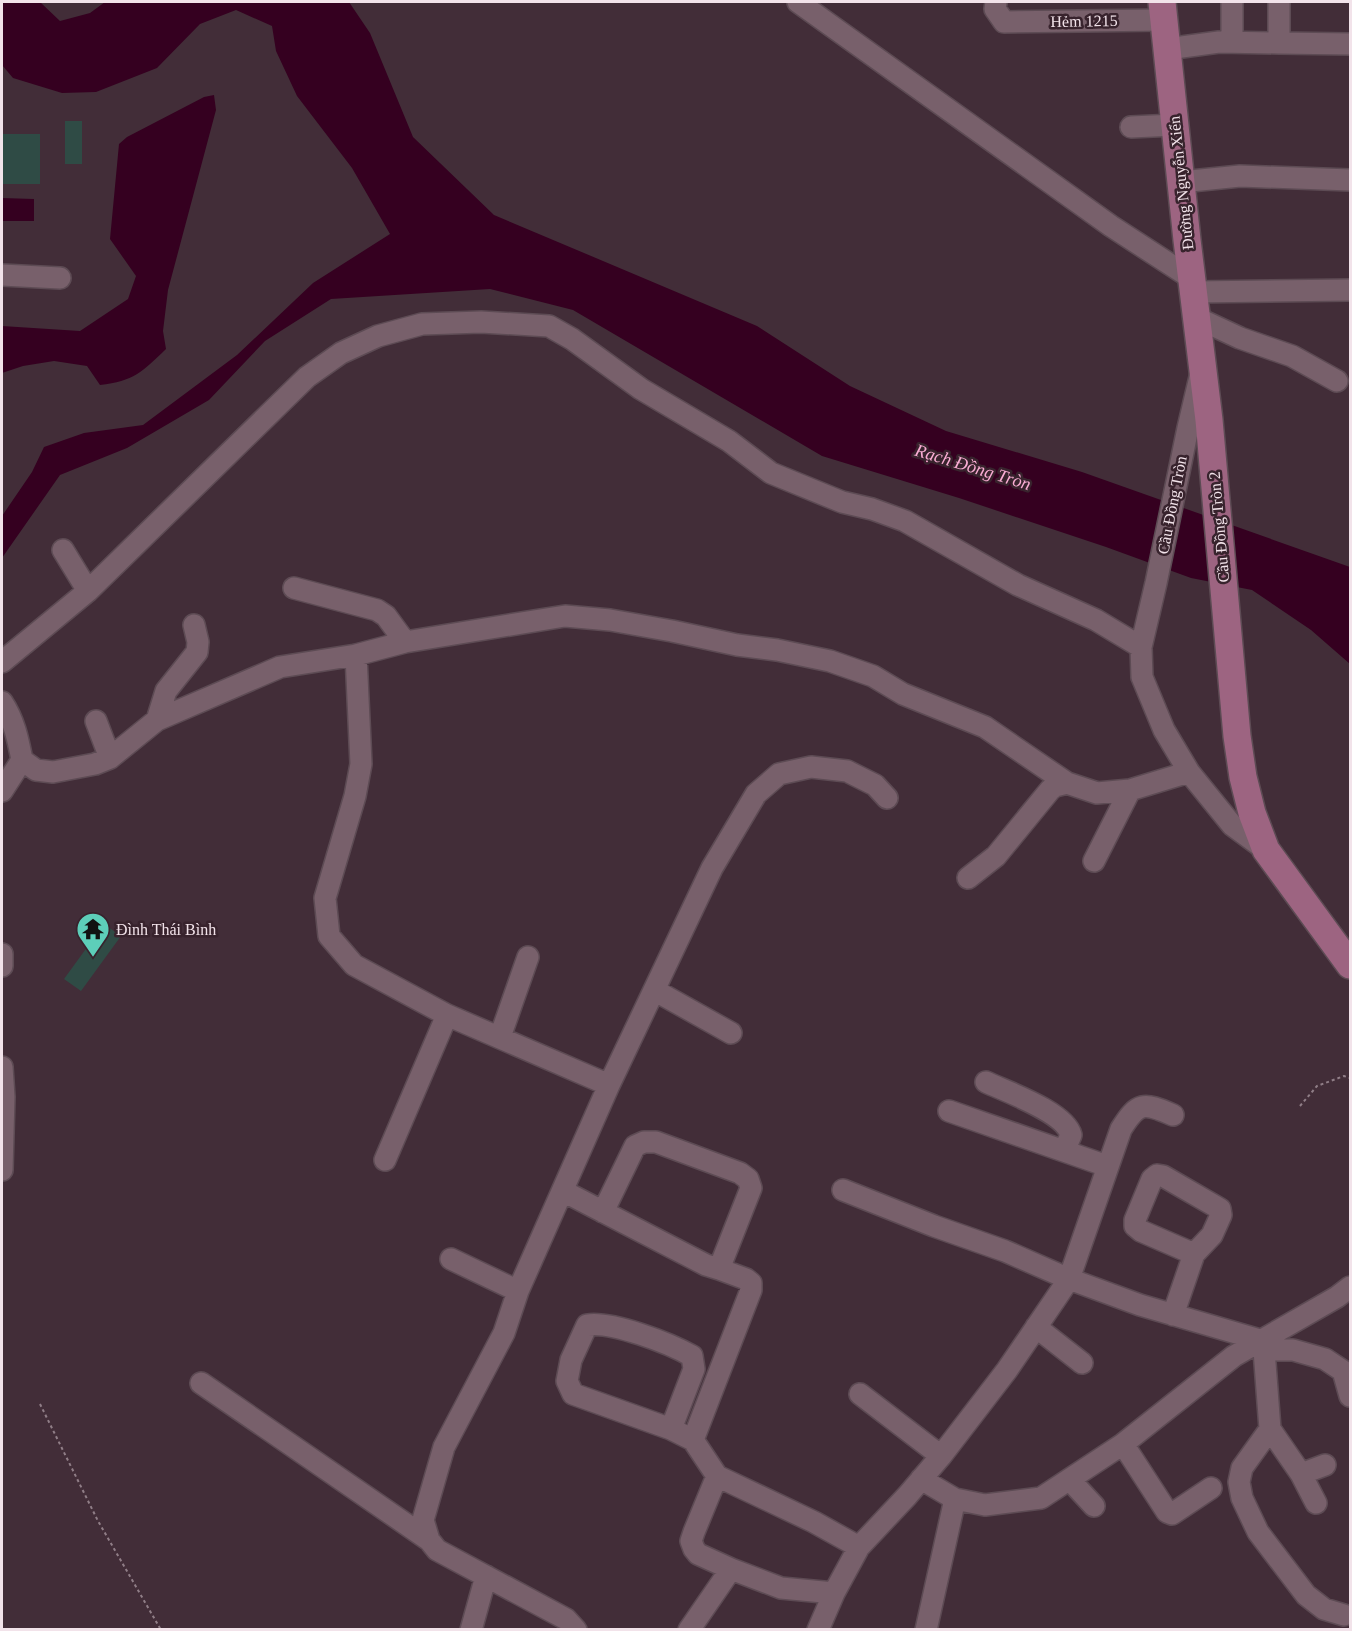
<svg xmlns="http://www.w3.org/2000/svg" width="1352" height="1631" font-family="Georgia,serif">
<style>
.water{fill:#350020}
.building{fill:#2f4b45}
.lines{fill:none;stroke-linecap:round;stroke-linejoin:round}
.minor-casing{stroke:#5d4b54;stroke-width:24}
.major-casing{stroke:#5d4b54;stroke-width:30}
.path{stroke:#907e87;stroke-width:2;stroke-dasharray:3 3;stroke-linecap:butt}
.minor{stroke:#78606b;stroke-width:21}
.major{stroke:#9d6481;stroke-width:27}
.labels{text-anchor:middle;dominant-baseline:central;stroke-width:5;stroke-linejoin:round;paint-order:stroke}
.street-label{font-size:16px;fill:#f2e3ea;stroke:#38232d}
.poi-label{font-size:16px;fill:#f2e3ea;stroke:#38232d;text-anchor:start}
.water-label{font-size:18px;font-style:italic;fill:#f9acd3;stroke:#38232d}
</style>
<rect width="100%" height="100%" fill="#422d38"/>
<path class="water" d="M2,2H40L60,21L90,13L105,2H349L370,33L413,137L494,215L757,326L850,386L946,431L1082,472L1350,567V664L1311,630L1252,590L1191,578L1106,547L959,498L822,456L573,310L490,289L331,299L265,341L209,400L127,448L60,475L2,558V516L32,472L44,447L84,433L143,425L237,355L313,283L390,234L352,168L297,96L276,51L272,26L236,10L200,24L157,68L96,92L62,93L13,78L2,65Z
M214,95L216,110L168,290L163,331L166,349C142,372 134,381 100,385L87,366L54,361L23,366L2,373V326L80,331L128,299L136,276L110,239L119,144L127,137L204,97Z
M2,198L34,199V221H2Z"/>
<path class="building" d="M65,121H82V164H65Z
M2,134H40V184H2Z
M104,924L121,936L81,991L64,979Z"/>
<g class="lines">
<g class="minor-casing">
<path id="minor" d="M798,2L1111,226L1191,278
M996,2L995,9L1004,22L1164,20
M1232,41V2
M1279,43L1350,44
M1167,49L1219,42L1279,43V2
M1131,127L1175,125
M1181,182L1240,176L1350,180
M2,275L60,278
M1193,292L1350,290
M1197,318L1240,338L1292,356L1337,381
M1200,377L1188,428L1156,583L1141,647L1142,677L1164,730L1189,772L1232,825L1266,850
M63,550L88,591
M294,588L377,610L386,616L405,642
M356,655L361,764L355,796L325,898L329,936L354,965L447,1015L609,1085
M2,662L88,591L307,377L341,353L378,336L422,324L481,322L549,326L572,339L641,389L729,441L771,473L842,502L872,509L905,521L1018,585L1096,620L1141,647
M2,702C14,720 18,739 22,760L36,770L53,772L95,764L110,758L157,720L280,667L356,655L405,642L565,616L610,620L672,631L737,645L777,650L830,661L873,676L903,694L985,727L1067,783L1097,793L1130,790L1189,772
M157,720L166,691L197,652L198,642L194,625
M96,721L110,758
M2,791L22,760
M1094,861L1130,790
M968,878L996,856L1050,790L1055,786L1067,783
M2,954V966
M654,990L731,1033
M500,1037L528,957
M2,1067L4,1097L2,1170
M986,1082C1007,1092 1065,1112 1071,1135L1064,1151
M949,1111L1107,1166
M385,1160L447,1015
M843,1190L934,1226L1005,1251L1069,1279L1140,1305L1260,1340
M563,1191L706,1265L719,1269L751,1188L748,1179L740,1173L656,1142H644L635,1146L603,1212
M451,1259L518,1291
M1173,1315L1194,1254L1212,1235L1221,1215L1220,1209L1215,1206L1163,1176L1157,1175L1152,1179L1135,1220V1226L1141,1231L1194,1254
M1036,1327L1082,1363
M1260,1340L1264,1350L1270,1429L1242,1468L1239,1482L1242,1498L1258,1532L1306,1595L1324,1609L1344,1615
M1264,1350H1293L1325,1359L1343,1371L1350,1396
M201,1383L429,1540
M860,1394L941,1456
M671,1429L694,1369L692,1356C669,1343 612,1321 587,1325L571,1360L567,1381L573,1394L671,1429L693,1440L717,1476L814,1522L859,1547L834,1593L781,1588L731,1569L698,1554L694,1549L691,1541L694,1532L717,1476
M1270,1429L1301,1474L1325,1465
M693,1440L751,1290V1283L746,1279L719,1269
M1123,1444L1167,1512L1172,1514L1211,1488
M1301,1474L1316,1503
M921,1479L955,1499L926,1630
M1070,1480L1094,1506
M955,1499L985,1505L1041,1498L1123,1444L1234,1356L1337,1297L1350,1287
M859,1547L907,1496L941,1456L1007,1370L1069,1279L1121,1129C1138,1102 1143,1102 1173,1115
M471,1630L486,1576
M576,1630L566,1619L437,1550L429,1540L423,1520L444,1447L504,1333L518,1291L609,1085L712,868L756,794L779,774L811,767L847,771L875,785L887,798
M689,1630L731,1569
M818,1630L834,1593"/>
</g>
<g class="major-casing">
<path id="major" d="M1162,2L1187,240L1209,420L1237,736L1243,777L1252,813L1266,850L1350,965"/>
</g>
<path class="path" d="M1300,1106L1317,1086L1344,1076L1350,1078
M40,1404L98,1521L161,1630"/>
<use href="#minor" class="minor"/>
<use href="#major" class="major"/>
</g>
<defs>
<g id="temple-pin" transform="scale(1.725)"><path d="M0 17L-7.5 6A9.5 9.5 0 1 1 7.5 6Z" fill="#5dceb9" stroke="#38232d"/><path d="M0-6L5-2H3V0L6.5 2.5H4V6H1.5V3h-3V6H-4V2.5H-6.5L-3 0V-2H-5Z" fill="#111"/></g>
</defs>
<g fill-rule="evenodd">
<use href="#temple-pin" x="93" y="929"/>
</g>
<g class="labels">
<g class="street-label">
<text transform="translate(1084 21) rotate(-1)">Hẻm 1215</text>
<text transform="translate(1181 183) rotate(-96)">Đường Nguyễn Xiển</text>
<text transform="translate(1172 505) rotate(-79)">Cầu Đồng Tròn</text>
<text transform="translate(1219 527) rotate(-95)">Cầu Đồng Tròn 2</text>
</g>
<g class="poi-label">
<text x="116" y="929">Đình Thái Bình</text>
</g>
<g class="water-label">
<text transform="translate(973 467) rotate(17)">Rạch Đồng Tròn</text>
</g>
</g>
<rect width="1352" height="1631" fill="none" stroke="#f2e3ea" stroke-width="6"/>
</svg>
